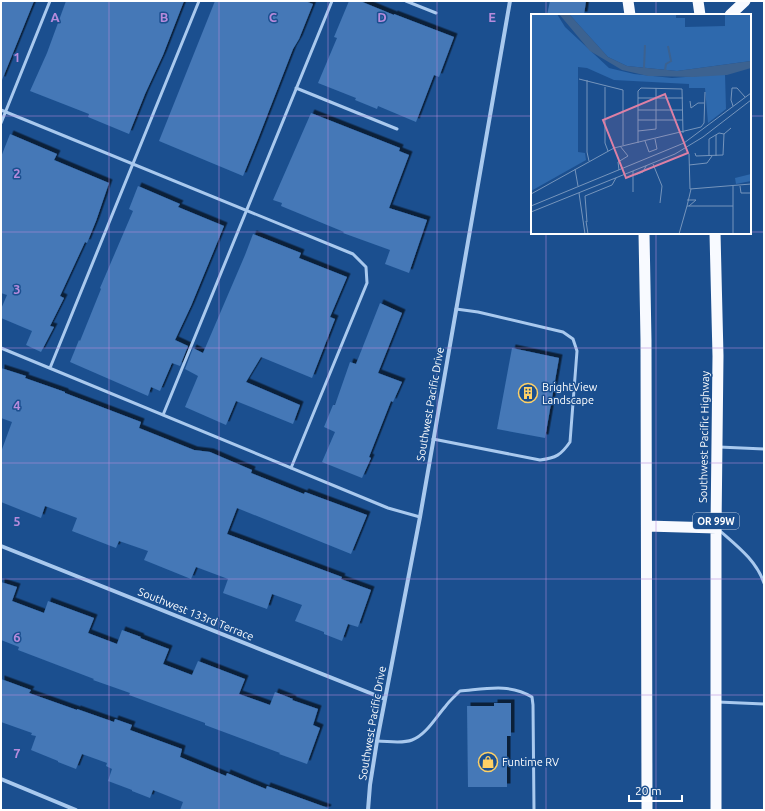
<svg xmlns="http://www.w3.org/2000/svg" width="765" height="811" font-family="Ubuntu,sans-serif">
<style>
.building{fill:#4478b7;filter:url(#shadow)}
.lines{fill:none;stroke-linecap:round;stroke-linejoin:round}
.service{stroke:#a9c9ee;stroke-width:3}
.minor{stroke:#a9c9ee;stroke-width:4}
.trunk{stroke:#f8faff;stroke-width:11}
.grid{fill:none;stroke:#b68bdc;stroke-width:1;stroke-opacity:0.55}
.labels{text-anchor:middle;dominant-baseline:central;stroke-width:3;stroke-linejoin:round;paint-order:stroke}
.shield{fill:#1b4f8f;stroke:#bbcadd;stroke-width:1}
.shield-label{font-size:10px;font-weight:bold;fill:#fff}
.poi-label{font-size:11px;fill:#fff;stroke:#1b4f8f;text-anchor:start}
.street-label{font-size:11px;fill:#fff;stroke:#1b4f8f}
.inset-river{fill:none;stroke:#3c6290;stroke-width:2}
.inset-road{fill:none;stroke:#7695bc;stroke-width:1}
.view{fill:#dd80a5;fill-opacity:0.15;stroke:#dd80a5;stroke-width:2}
.inset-edge{fill:none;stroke:#fff;stroke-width:2}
.grid-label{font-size:13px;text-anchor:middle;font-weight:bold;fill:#b68bdc;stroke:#1b4f8f;stroke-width:3;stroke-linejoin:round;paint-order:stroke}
</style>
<defs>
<filter id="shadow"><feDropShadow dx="3.5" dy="-3.5" stdDeviation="0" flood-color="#0009"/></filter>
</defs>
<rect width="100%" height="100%" fill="#1b4f8f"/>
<path class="building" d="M1,1H34L2,80H1Z
M66,1H184L163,55L145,94L129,134L88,117L89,114L30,91L47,53Z
M215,1H305L313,4L299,39L293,49L258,139L243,176L159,141Z
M349,1H360L394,15V14L454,37L439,77L434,75L416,122L378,106L377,109L355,100L356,98L318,83L337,38L334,37Z
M550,1H586L584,15H547Z
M311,113L400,148L399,151L409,155L389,208L427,220L409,273L385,264L390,250L343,233L344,232L281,206L282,203L273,200Z
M10,134L57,154L54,160L109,183L96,221L87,243L85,242L60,296L64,298L50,326L54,327L41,352L26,345L32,331L1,318V309L7,295L1,293V157Z
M138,186L180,204L178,207L224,226L191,306L175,340L188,346L180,366L172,363L160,391L151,387L148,396L70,362L79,340L80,341L101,289L100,288L133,211L129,209Z
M253,234L301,253L299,258L347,277L330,317L335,319L312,378L261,357L246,382L300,405L293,424L236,401L226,425L185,407L198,376L185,369L193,348L203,353L245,255Z
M380,303L402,313L378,373L402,382L393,402L391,401L369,457L371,458L362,478L322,462L335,432L324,427L333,405H335L350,362L356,364Z
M512,348L559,358L545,438L497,429Z
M1,368L26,376L25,378L65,392V393L141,422L139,428L194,450L210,452L252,470L251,473L304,494L305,492L367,515L351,554L237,508L227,534L342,577L341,579L371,590L358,627L348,624L342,641L324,634V632L295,621L302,605L272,594L267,609L223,593L228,579L196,567L191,579L144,560L148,551L119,541L116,548L72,531L77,518L45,506L41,518L1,502V452L12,422L1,418Z
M1,582L17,587L12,601L44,613L48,601L94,618L88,633L117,644L122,630L141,637L140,638L169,649L163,664L192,675L198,661L245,679L239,694L270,705L275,692L293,699L292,700L318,709L313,725L320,728L307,764L279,754L280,753L205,725V723L129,695L130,693L93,680L94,679L18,650L19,647L1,640Z
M1,679L31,690L29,693L77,710V709L114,722L115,719L132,725L130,730L182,749L180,757L226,776L227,773L266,789L267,786L328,808L327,810H180L183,802L153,790L150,798L132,791V790L108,781L112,769L106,766L107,763L82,754L76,769L58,762V761L31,750L36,736L31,735L32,733L1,722Z
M494,703H511V736H507V787H468L467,706H494Z"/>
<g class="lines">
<path class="service" d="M406,1L436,13
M296,88L397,129
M1,110L353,254L366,267L367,283L291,468
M1,123L50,1
M1,348L388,508L420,517
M50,368L199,1
M163,415L332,1
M433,439L540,460C556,458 561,455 570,442L577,351L573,339L563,332L478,312L456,309
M719,447L764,449
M719,530C737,546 756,560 764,583
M718,702L764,704
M377,741C388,741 402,744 412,740C426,735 436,717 445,707C449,701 455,696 460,691C485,689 510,683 532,697L533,705L534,810"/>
<path class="minor" d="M1,546L385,699
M1,779L76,810
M368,810L370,785L377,741L420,517L510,1"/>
<path class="trunk" d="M628,1L630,15
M698,1L700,15
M730,15L745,1
M644,233L646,340L647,810
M715,233L718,356L716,528V810
M647,526L716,528"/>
</g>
<path class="grid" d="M109,1V810M219,1V810M328,1V810M437,1V810M546,1V15M656,1V15M1,116H532M750,116H764M1,232H532M750,232H764M546,233V810M656,233V810M1,348H764M1,463H764M1,579H764M1,695H764"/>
<defs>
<g id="building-ring" transform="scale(1)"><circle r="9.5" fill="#1b4f8f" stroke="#ffd166" stroke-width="1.5"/><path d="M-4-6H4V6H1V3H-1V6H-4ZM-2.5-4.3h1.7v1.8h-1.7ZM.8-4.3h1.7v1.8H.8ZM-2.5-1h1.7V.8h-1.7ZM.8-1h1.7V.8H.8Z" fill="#ffd166"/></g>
<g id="shop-ring" transform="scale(1)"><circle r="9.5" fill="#1b4f8f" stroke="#ffd166" stroke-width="1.5"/><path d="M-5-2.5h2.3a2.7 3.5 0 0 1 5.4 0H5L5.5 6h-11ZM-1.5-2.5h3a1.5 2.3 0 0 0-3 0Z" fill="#ffd166"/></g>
</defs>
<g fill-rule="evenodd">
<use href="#building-ring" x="528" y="393"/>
<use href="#shop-ring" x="488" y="762"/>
</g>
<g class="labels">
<rect class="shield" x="693" y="513" width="46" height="16" rx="3"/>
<g class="shield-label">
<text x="716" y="521">OR 99W</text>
</g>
<g class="poi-label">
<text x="542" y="387">BrightView<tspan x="542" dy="13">Landscape</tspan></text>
<text x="502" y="762">Funtime RV</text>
</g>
<g class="street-label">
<text transform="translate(430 404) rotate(-80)">Southwest Pacific Drive</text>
<text transform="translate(704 437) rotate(-89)">Southwest Pacific Highway</text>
<text transform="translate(196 614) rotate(22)">Southwest 133rd Terrace</text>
<text transform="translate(372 723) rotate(-80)">Southwest Pacific Drive</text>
</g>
</g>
<g transform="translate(531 14)">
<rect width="220" height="220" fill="#1b4f8f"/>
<path d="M0,0H26L34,13L78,54L103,60L141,64L194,60L195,95L177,109L174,74H158V70L83,66L56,54L47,53V138L54,139L55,146L0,177ZM38,0H145V4H154V13L194,12V0H220V47L146,57L96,52L77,43ZM220,160V167L205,170L204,164Z" fill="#2e69ad"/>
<path d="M28,0H38L77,43L96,52L146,57L220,47V54L196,61L162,63L117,62L91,56L59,37Z" fill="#3c6290"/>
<path class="inset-river" d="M113,54L114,31M134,56L135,50L140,47L137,32"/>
<path class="inset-road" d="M48,65L92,76V131M56,66V138L58,147M74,73V129L77,137M107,84H152M159,87L160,94L167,89H173M202,92L200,86L201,74H206L214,83M107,96H152M107,106H152M107,117L125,115V74M185,121V142M114,127L118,138L126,135L124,125M107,129V77L110,74L151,75L152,119M164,139L165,142L192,141L193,120L200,114M158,140L159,175L220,170M178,142V125L188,119L193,120M122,150L131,172L129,189M158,151L176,149L181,142M44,155L47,172M88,156L87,148L97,142L89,132M104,161L112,158L115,152M202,172V220M209,172L210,179H220M160,175L156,192H202M102,178V157M48,179L54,220M0,180L83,134L170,113L173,109L174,78M156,186H165L158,192M0,192L153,129L220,79M0,198L144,140L172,123L220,86M55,207L57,220M56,208L54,182L81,171L85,164M148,220L156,192"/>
<path class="view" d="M134,80L157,139L95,164L72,106Z"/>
<rect width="220" height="220" class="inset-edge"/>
</g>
<g class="grid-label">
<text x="55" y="22">A</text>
<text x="164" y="22">B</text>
<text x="273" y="22">C</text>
<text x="382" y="22">D</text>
<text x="492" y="22">E</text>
<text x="17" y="62">1</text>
<text x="17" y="178">2</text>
<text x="17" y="294">3</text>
<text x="17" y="410">4</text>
<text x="17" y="526">5</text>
<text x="17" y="642">6</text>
<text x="17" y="758">7</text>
</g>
<rect width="765" height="811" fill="none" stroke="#ffffff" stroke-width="4"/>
<path d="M629 795v6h53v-6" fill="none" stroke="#ffffff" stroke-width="2"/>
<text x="635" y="795" font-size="12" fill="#ffffff" stroke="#1b4f8f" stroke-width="3" paint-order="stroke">20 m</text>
</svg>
